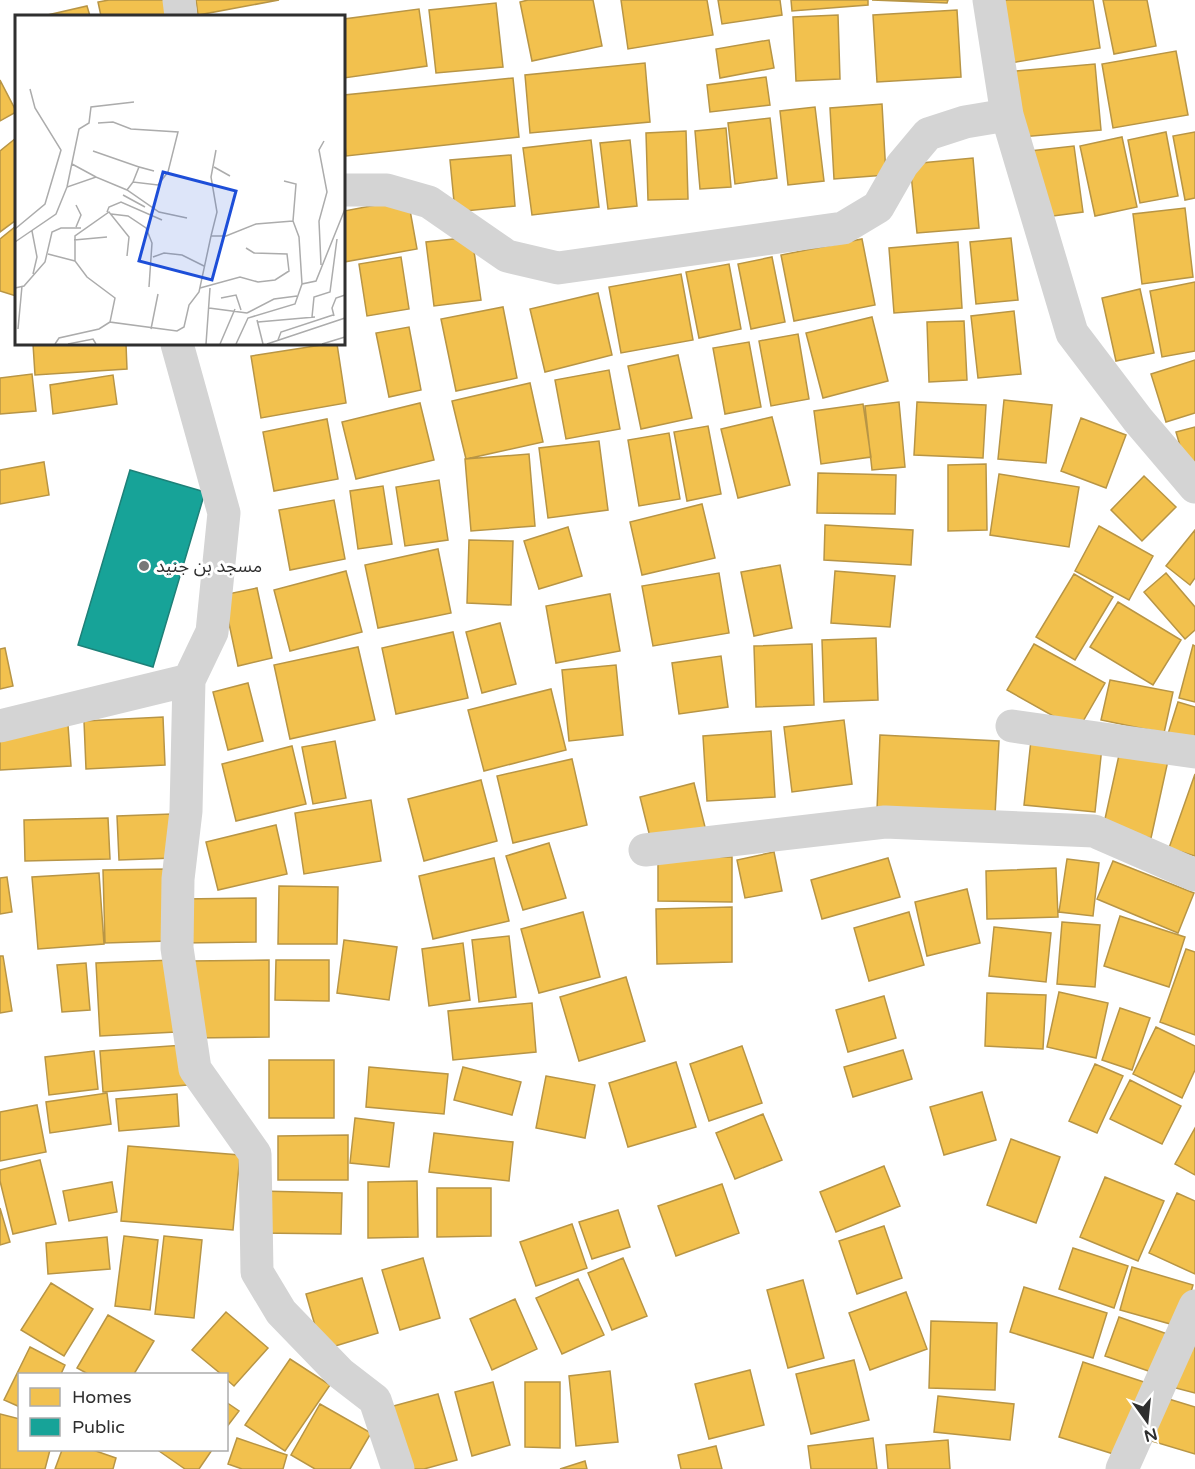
<svg xmlns="http://www.w3.org/2000/svg" width="1195" height="1469" font-family="'Varela Round','Noto Sans Arabic',sans-serif">
<style>
.homes{fill:#f2c14e;stroke:#b89545;stroke-width:1.5}
.public{fill:#17a398;stroke:#1e8078;stroke-width:1.5}
.lines{fill:none;stroke-linecap:round;stroke-linejoin:round}
.minor{stroke:#d4d4d4;stroke-width:33}
.poi-dot{fill:#787878;stroke:#fff;stroke-width:2}
.labels{text-anchor:middle;dominant-baseline:central;stroke-width:6;stroke-linejoin:round;paint-order:stroke}
.poi-label{font-size:18px;fill:#2f2f2f;stroke:#fff;text-anchor:start}
.inset-road{fill:none;stroke:#acacac;stroke-width:1.5}
.view{fill:#1d4ed8;fill-opacity:0.15;stroke:#1d4ed8;stroke-width:3}
.inset-edge{fill:none;stroke:#2f2f2f;stroke-width:3}
</style>
<rect width="100%" height="100%" fill="#fff"/>
<path class="homes" d="M109,0H165L169,16H101L98,2Z
M196,0H279L198,15Z
M528,0H593L602,46L532,61L520,2Z
M621,0H707L713,35L628,49Z
M718,0H780L782,15L722,24Z
M791,0H868V5L792,11Z
M872,0H948L947,3Z
M1008,0H1093L1100,48L1004,64L995,2Z
M1103,0H1147L1156,46L1114,54Z
M496,3L503,67L436,73L429,10Z
M87,6L90,16H43Z
M419,9L427,66L344,78V19Z
M957,10L961,77L877,82L873,15Z
M838,15L840,79L796,81L793,17Z
M769,40L774,68L720,78L716,49Z
M1176,51L1188,115L1113,128L1102,64Z
M645,63L650,122L530,133L525,75Z
M1095,64L1101,130L1021,137L1015,71Z
M766,77L770,105L710,112L707,85Z
M513,78L519,137L346,156L344,133V95Z
M0,80L16,111V112L0,121Z
M882,104L886,175L834,179L830,108Z
M815,107L824,181L788,185L780,111Z
M770,118L777,178L735,184L728,123Z
M726,128L731,187L700,189L695,131Z
M686,131L688,199L648,200L646,133Z
M1166,132L1178,196L1140,203L1128,140Z
M1195,132V198L1185,200L1173,136Z
M1122,137L1137,207L1095,216L1080,146Z
M16,138V220L0,232V151Z
M591,140L599,207L532,215L523,148Z
M630,140L637,206L608,209L600,143Z
M1074,146L1083,212L1038,218L1030,151Z
M511,155L515,206L455,212L450,160Z
M973,158L979,228L917,233L910,164Z
M408,199L417,249L344,262V211Z
M1185,208L1193,277L1142,284L1133,214Z
M16,226V296L0,291V239Z
M472,237L481,300L434,306L426,242Z
M1011,238L1018,300L976,304L970,242Z
M862,239L875,305L794,321L781,255Z
M958,242L962,308L894,313L889,248Z
M401,257L409,309L367,316L359,264Z
M772,257L785,322L751,329L738,264Z
M729,264L741,329L699,338L686,272Z
M681,274L693,340L621,353L609,287Z
M1195,282V351L1162,357L1150,291Z
M1140,289L1154,353L1116,361L1102,298Z
M598,293L612,355L545,372L530,309Z
M503,307L517,378L456,391L441,319Z
M1014,311L1021,374L978,378L971,316Z
M872,317L888,381L823,398L806,333Z
M964,321L967,380L929,382L927,322Z
M409,327L421,390L389,397L376,333Z
M798,334L809,399L771,406L759,341Z
M749,342L761,407L725,414L713,348Z
M33,344H126L127,369L35,375Z
M328,344H337L346,403L261,418L251,356Z
M678,355L692,418L641,429L628,366Z
M1195,360V413L1166,422L1151,374Z
M609,370L620,429L566,439L555,380Z
M32,374L36,411L0,414V378Z
M113,375L117,404L53,414L50,385Z
M530,383L543,442L466,459L452,401Z
M1004,400L1052,405L1046,463L998,459Z
M899,402L905,467L872,470L865,406Z
M917,402L986,405L983,458L914,455Z
M420,403L434,460L356,479L342,422Z
M863,404L871,457L821,464L814,411Z
M772,417L790,485L738,498L721,429Z
M1081,418L1126,435L1106,488L1061,471Z
M327,419L338,479L274,491L263,432Z
M708,426L721,494L687,501L674,432Z
M1195,427V472L1188,473L1176,432Z
M669,433L680,499L639,506L628,440Z
M599,441L608,510L548,518L539,448Z
M529,454L535,526L471,531L465,459Z
M44,462L49,495L0,504V470Z
M986,464L987,530L948,531V465Z
M818,473L896,475L895,514L817,513Z
M999,474L1079,487L1069,547L990,535Z
M1144,476L1176,507L1142,541L1111,510Z
M439,480L448,540L405,546L396,487Z
M383,486L392,544L358,549L350,491Z
M334,500L345,559L290,570L279,510Z
M702,504L715,558L642,575L630,522Z
M825,525L913,530L911,565L824,560Z
M1099,526L1153,556L1129,600L1075,571Z
M568,527L582,576L539,589L524,541Z
M1195,530V578L1190,585L1166,566Z
M469,540L513,541L511,605L467,603Z
M438,549L451,613L378,628L365,565Z
M780,565L792,628L754,636L741,572Z
M346,571L362,632L290,651L274,590Z
M835,571L895,576L890,627L831,623Z
M719,573L729,633L653,646L642,586Z
M1166,573L1195,607V630L1185,639L1144,592Z
M1074,574L1113,597L1075,660L1036,637Z
M257,588L272,658L238,666L223,595Z
M610,594L620,651L556,663L546,606Z
M1118,602L1181,640L1153,685L1090,647Z
M500,623L516,684L482,693L466,632Z
M453,632L468,698L396,714L382,648Z
M876,638L878,700L824,702L822,640Z
M812,644L814,705L756,707L754,646Z
M1034,644L1105,683L1078,730L1007,690Z
M1193,645L1195,646V702L1179,698Z
M358,647L375,720L290,739L274,665Z
M5,648L13,686L0,689V649Z
M721,656L728,707L679,714L672,663Z
M616,665L623,735L569,741L562,670Z
M1110,680L1173,692L1164,733L1101,720Z
M248,683L263,741L228,750L213,692Z
M551,689L566,750L484,771L468,710Z
M1178,702L1195,707V745L1167,737Z
M163,717L165,765L86,769L84,721Z
M844,720L852,784L792,792L784,727Z
M68,725L71,766L0,770V729Z
M771,731L775,797L707,801L703,736Z
M880,735L999,741L995,815L877,810Z
M1031,740L1102,747L1095,812L1024,805Z
M335,741L346,798L313,804L302,747Z
M292,746L306,804L236,821L222,764Z
M1121,746L1169,756L1151,838L1103,828Z
M572,759L587,825L513,843L497,776Z
M1195,774V856L1169,848Z
M481,780L497,841L424,861L408,799Z
M694,783L706,831L652,845L640,797Z
M371,800L381,861L304,874L295,813Z
M172,814L174,858L119,860L117,816Z
M108,818L110,859L25,861L24,820Z
M276,825L287,874L218,890L206,842Z
M549,843L566,898L523,910L506,856Z
M774,852L782,891L745,898L737,860Z
M658,857H732V902L658,901Z
M494,858L509,921L433,939L419,876Z
M888,858L900,897L822,919L811,880Z
M1067,859L1099,863L1093,916L1059,912Z
M1113,861L1194,893L1178,933L1097,899Z
M1056,868L1058,917L987,919L986,871Z
M167,869L169,941L105,943L103,870Z
M99,873L104,944L38,949L32,877Z
M7,877L12,912L0,914V878Z
M279,886L338,887L337,944H278Z
M967,889L980,943L927,956L915,902Z
M256,898V942L182,943V899Z
M732,907V962L657,964L656,909Z
M583,912L600,977L539,993L521,929Z
M909,912L924,965L869,981L854,928Z
M1120,916L1185,937L1169,987L1104,966Z
M1062,922L1100,925L1095,987L1057,984Z
M994,927L1051,933L1046,982L989,976Z
M509,936L516,997L479,1002L472,940Z
M344,940L397,947L389,1000L337,993Z
M463,943L470,1000L429,1006L422,949Z
M1186,949L1195,952V1035L1160,1022Z
M0,956H3L12,1011L0,1013Z
M173,960L176,1032L100,1036L96,963Z
M269,960V1037L192,1038L191,961Z
M276,960H329V1001L275,1000Z
M86,963L90,1010L62,1012L57,965Z
M626,977L645,1041L579,1061L560,997Z
M1059,992L1108,1003L1096,1058L1047,1047Z
M987,993L1046,995L1043,1049L985,1046Z
M884,996L896,1038L848,1052L836,1010Z
M532,1003L536,1052L453,1060L448,1011Z
M1120,1008L1150,1018L1132,1070L1102,1060Z
M1156,1027L1195,1046V1070L1182,1098L1133,1074Z
M184,1045L187,1085L103,1092L100,1051Z
M742,1046L762,1103L709,1121L690,1064Z
M903,1050L912,1079L853,1097L844,1067Z
M94,1051L98,1089L49,1095L45,1057Z
M269,1060H334V1118H269Z
M676,1062L696,1127L628,1147L609,1083Z
M1095,1064L1123,1076L1097,1133L1069,1121Z
M369,1067L448,1074L444,1114L366,1107Z
M463,1067L521,1082L512,1115L454,1100Z
M546,1076L595,1085L585,1138L536,1128Z
M1130,1080L1181,1106L1162,1144L1110,1119Z
M982,1092L996,1140L944,1155L930,1107Z
M107,1093L111,1124L50,1133L46,1102Z
M177,1094L179,1126L119,1131L116,1099Z
M37,1105L46,1152L0,1161V1112Z
M763,1114L782,1160L735,1179L716,1133Z
M355,1118L394,1123L389,1167L350,1163Z
M1195,1128V1175L1175,1164Z
M434,1133L513,1142L509,1181L429,1172Z
M348,1135V1180H278V1136Z
M1011,1139L1060,1157L1036,1223L987,1205Z
M128,1146L240,1155L233,1230L121,1221Z
M40,1160L56,1224L13,1234L0,1181V1170Z
M884,1166L900,1206L836,1232L820,1192Z
M1105,1177L1164,1201L1138,1261L1080,1237Z
M417,1181L418,1237L368,1238V1182Z
M112,1182L117,1212L69,1221L63,1191Z
M722,1184L739,1233L676,1256L658,1206Z
M437,1188H491V1236L437,1237Z
M260,1191L342,1193L341,1234L259,1233Z
M1177,1193L1195,1201V1274L1149,1253Z
M0,1208L10,1242L0,1245Z
M618,1210L630,1247L592,1259L579,1222Z
M572,1224L587,1268L536,1286L520,1242Z
M884,1226L902,1278L857,1294L839,1241Z
M124,1236L158,1240L150,1310L115,1306Z
M164,1236L202,1240L194,1318L155,1314Z
M107,1237L110,1269L48,1274L46,1243Z
M1073,1248L1128,1266L1114,1308L1059,1289Z
M423,1258L440,1318L400,1330L382,1270Z
M623,1258L647,1316L612,1330L588,1273Z
M1132,1267L1193,1285L1181,1327L1120,1310Z
M362,1278L378,1333L322,1350L306,1294Z
M578,1279L604,1335L562,1354L536,1298Z
M803,1280L824,1358L788,1368L767,1290Z
M51,1283L93,1309L64,1356L21,1330Z
M1024,1287L1107,1313L1093,1358L1010,1332Z
M906,1292L927,1349L870,1370L849,1313Z
M515,1299L537,1349L492,1370L470,1319Z
M226,1312L268,1348L234,1386L226,1379V1374H221L192,1350Z
M108,1315L154,1341L134,1374H88L77,1368Z
M1119,1317L1173,1336L1160,1375L1105,1356Z
M931,1321L997,1323L995,1390L929,1388Z
M1195,1339V1393L1172,1387Z
M30,1347L65,1365L61,1374H20V1407L4,1400Z
M290,1359L330,1385L285,1451L245,1425Z
M854,1360L869,1420L811,1434L796,1374Z
M1083,1362L1147,1383L1123,1457L1059,1437Z
M750,1370L764,1425L709,1439L695,1384Z
M610,1371L618,1442L576,1446L569,1376Z
M493,1382L510,1445L472,1456L455,1392Z
M525,1382H560V1448L525,1447Z
M438,1394L457,1460L424,1469H403L386,1408Z
M938,1396L1014,1404L1010,1440L934,1432Z
M1159,1396L1195,1407V1454L1145,1439Z
M226,1402L239,1411L226,1428Z
M320,1404L371,1433L350,1469H315L291,1455Z
M0,1414L20,1419V1450H50L45,1469H0Z
M237,1438L287,1455L283,1469H242L228,1464Z
M873,1438L877,1469H811L808,1446Z
M948,1440L950,1469H888L886,1445Z
M716,1446L722,1469H681L678,1455Z
M62,1450H93L116,1458L113,1469H55Z
M160,1450H212L199,1469H185L159,1451Z
M585,1461L587,1469H560Z"/>
<path class="public" d="M130,470L205,492L153,667L78,645Z"/>
<g class="lines">
<path class="minor" d="M179,0L181,16
M989,0L1007,115L1072,333L1138,420L1195,487
M344,190H387L429,202L507,256L558,268L843,228L878,207L902,165L928,134L965,122L1007,115
M189,680L186,811L178,879L177,948L195,1069L255,1154L257,1272L281,1312L340,1373L375,1400L398,1469
M0,726L189,680L212,632L224,513L177,344
M1012,726L1195,752
M645,850L885,822L1094,831L1195,875
M1122,1469L1195,1306"/>
</g>
<circle class="poi-dot" cx="144" cy="566" r="6"/>
<g class="labels">
<g class="poi-label">
<text x="156" y="566">مسجد بن جنيد</text>
</g>
</g>
<g transform="translate(15 15)">
<rect width="330" height="330" fill="#fff"/>
<path class="inset-road" d="M83,108L98,107L116,114L163,117L153,157L143,170L118,167L112,175M78,136L124,152M57,149L81,162M199,152L215,161M269,166L281,169L278,206L284,222L287,269M118,167L124,152L139,156M52,172L64,114L74,108L76,92L119,87M108,180L130,192M61,190L66,200L61,212M92,197L94,192L106,187L147,205M96,199L113,201L131,213L137,228L134,272M0,214L30,189L46,135L20,93L15,74M17,216L22,242L18,259M196,221L202,197L196,162L201,135M59,225L92,222M0,227L41,199L52,172L81,162L112,175L144,197L172,203M33,239L60,246M112,241L114,222L94,197L60,221V246L72,262L100,283L95,307L162,316L169,312L174,290L184,277L196,221H211L241,209L278,206M138,242L149,238L167,240L189,251M306,250L304,206L312,177L304,135L309,126M0,273L9,271L30,247L37,217L46,213H66M185,273L225,262L243,267L260,265L274,256L272,239L239,238L231,233M206,283L221,280L226,295M194,293L232,298M232,298L259,284L282,281M319,301L317,293L321,283L330,280M297,302L299,282L315,277L322,224M242,305L248,329M243,307L300,302M3,314L7,271M136,314L143,279M263,325L266,317L318,300M40,329L44,323L84,314L95,307M53,329L78,324L81,329M191,329L195,273M205,329L220,294M221,329L233,303L280,289L287,269L301,266L330,194M252,329L330,303M307,329L330,322"/>
<path class="view" d="M148,157L221,176L197,265L124,246Z"/>
<rect width="330" height="330" class="inset-edge"/>
</g>
<rect x="18" y="1373" width="210" height="78" fill="#ffffff" stroke="#acacac" stroke-width="1.5"/>
<rect x="30" y="1388" width="30" height="18" fill="#f2c14e" stroke="#acacac" stroke-width="1.5"/>
<text x="72" y="1403" font-size="18" fill="#2f2f2f">Homes</text>
<rect x="30" y="1418" width="30" height="18" fill="#17a398" stroke="#acacac" stroke-width="1.5"/>
<text x="72" y="1433" font-size="18" fill="#2f2f2f">Public</text>
<g transform="translate(1147 1421) rotate(165)" stroke="#ffffff" stroke-width="4.5" paint-order="stroke">
<path d="M0-4.5L10 22L0 15L-10 22Z" fill="#2f2f2f"/>
<text y="-9" font-size="16" font-weight="bold" text-anchor="middle" fill="#2f2f2f">N</text>
</g>
</svg>
